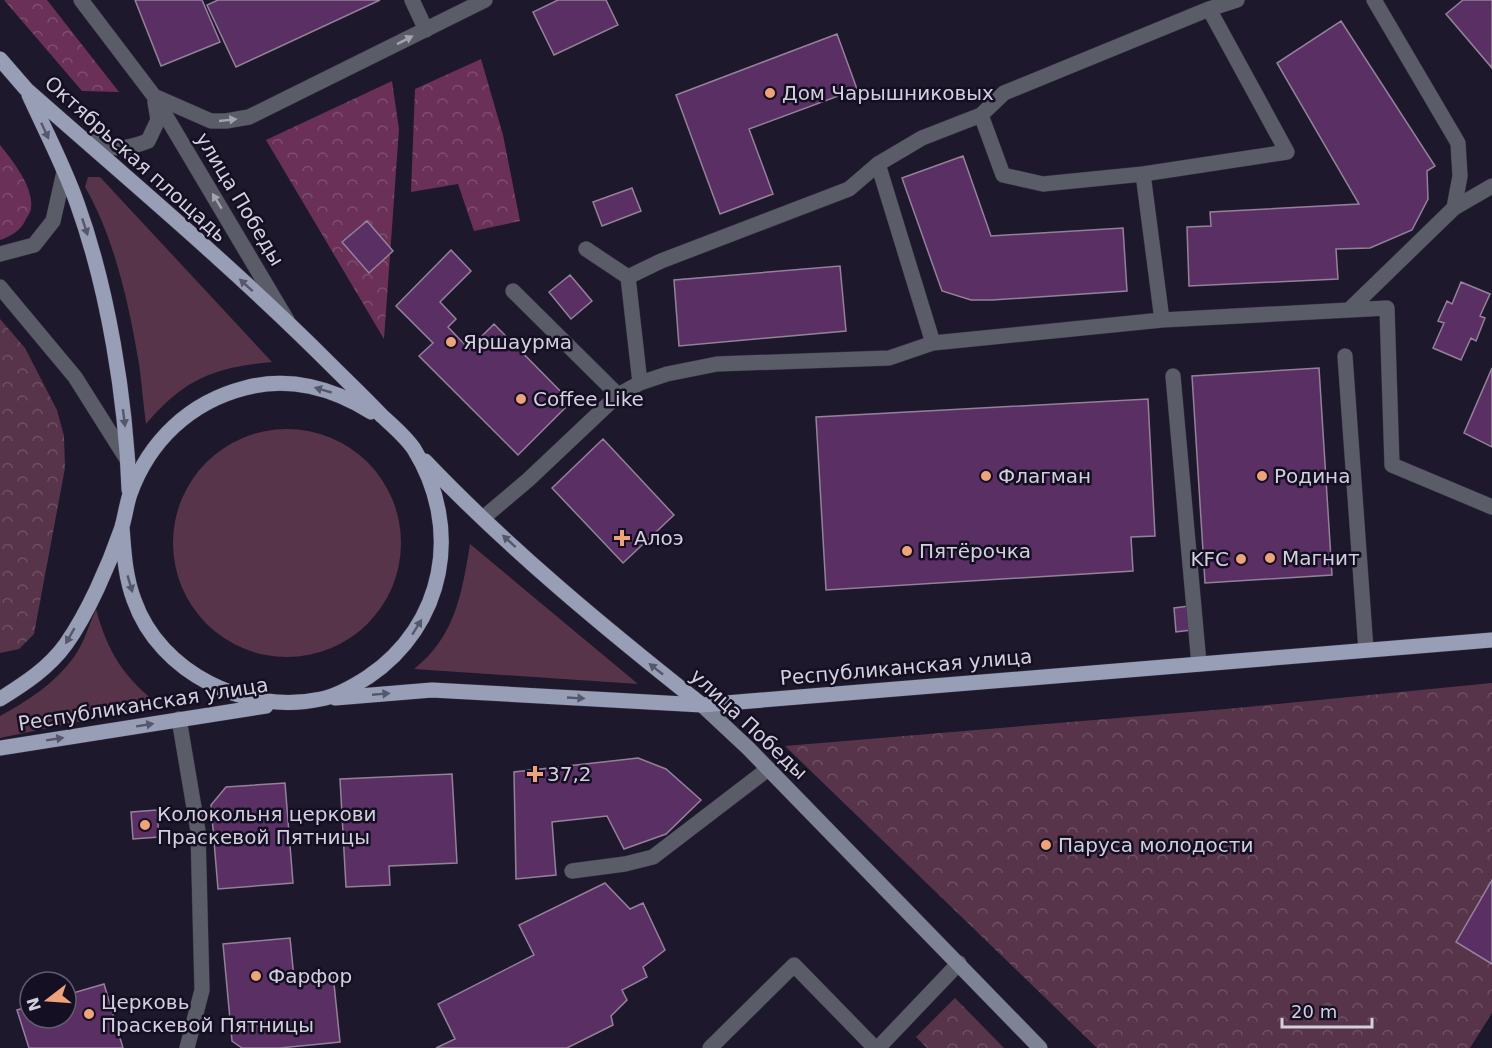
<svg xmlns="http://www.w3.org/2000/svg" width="1492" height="1048" font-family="'DejaVu Sans',sans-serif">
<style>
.green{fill:#57344a}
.forest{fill:url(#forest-crowns)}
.park{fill:url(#park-crowns)}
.building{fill:#5a3064;stroke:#948199;stroke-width:1.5}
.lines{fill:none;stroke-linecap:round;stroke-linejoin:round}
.service-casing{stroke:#373246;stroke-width:16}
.minor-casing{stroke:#373246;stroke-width:16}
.secondary-casing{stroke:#373246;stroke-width:16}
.primary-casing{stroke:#373246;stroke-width:16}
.service{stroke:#5a5d68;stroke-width:15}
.minor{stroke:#5a5d68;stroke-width:15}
.secondary{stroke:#7d8294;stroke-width:15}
.primary{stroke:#989eb6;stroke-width:15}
.oneway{fill:#a3a2af}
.oneway2{fill:#56566c}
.poi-dot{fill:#efa377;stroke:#150f23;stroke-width:2}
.labels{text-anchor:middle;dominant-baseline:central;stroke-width:5;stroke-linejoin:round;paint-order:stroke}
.poi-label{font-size:20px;fill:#d3d0de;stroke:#150f23;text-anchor:start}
.street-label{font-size:20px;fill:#d3d0de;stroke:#150f23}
</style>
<defs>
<pattern id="forest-crowns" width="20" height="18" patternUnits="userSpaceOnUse" patternTransform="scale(1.5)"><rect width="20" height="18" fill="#6b3057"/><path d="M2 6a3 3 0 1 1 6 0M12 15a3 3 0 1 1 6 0" fill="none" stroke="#7f4d6f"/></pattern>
<pattern id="park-crowns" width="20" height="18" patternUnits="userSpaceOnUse" patternTransform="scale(1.5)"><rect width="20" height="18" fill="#57344a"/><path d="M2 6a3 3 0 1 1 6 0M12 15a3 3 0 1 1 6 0" fill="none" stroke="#6e5064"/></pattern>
</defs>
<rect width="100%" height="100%" fill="#1e182d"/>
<path class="green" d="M88,177H100L272,362C214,367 184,379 146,424C143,404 142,384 139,364C129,305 115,239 85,187Z
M173 543a114 114 0 1 1 228 0a114 114 0 1 1-228 0Z
M470,544L638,684L414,669C455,637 462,593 470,544Z
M96,609C107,651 125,680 160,705L0,738V716C28,701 55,683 74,657C84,643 89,625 96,609Z"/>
<path class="forest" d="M4,0H47L119,92L82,91Z
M481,59L503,135L520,221L474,231L458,184L411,192L415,89Z
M392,81L399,129L384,339L266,140Z
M0,145C12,160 34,187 31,208C31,212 27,217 25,221C21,230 10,237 0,240Z"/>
<path class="park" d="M0,319L25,348L57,410L64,436L65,468L34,634L19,649L0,653Z
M1492,683V1013L1470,1048H1097L785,746L1226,709Z
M955,998L1004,1048H927L916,1037Z"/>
<path class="building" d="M135,0H202L220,42L161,66Z
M218,0H380L236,67L207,5Z
M558,0H606L618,25L554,55L533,12Z
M1463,0H1492V68L1446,14Z
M1341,21L1435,166L1427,171L1428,199L1412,230L1370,248L1336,249L1338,279L1189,286L1187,227L1211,226L1210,212L1359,204L1277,63Z
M837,34L857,89L749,129L773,194L720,214L676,95Z
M963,156L991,236L1123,228L1127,291L992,300H971L942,291L902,178Z
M632,188L641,211L602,226L593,202Z
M367,221L393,251L369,273L342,242Z
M451,250L471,271L440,302L456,319L448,327L469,349L494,324L571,402L518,455L419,356L433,343L396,306Z
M840,266L846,331L679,346L674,280Z
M570,275L592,301L571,319L549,292Z
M1461,282L1490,294L1480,316L1485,318L1476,341L1471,338L1461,360L1433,348L1444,323L1438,321L1447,301L1452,304Z
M1319,368L1332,575L1205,583L1192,376Z
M1492,368V447L1464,433Z
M1148,399L1155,536L1131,537L1133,571L826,590L816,417Z
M603,439L674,515L623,563L552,488Z
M1189,606L1191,630L1176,632L1174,608Z
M638,758L666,769L701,800L666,834L624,849L607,816L552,822L556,875L516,879L514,772Z
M452,774L457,863L389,866L390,885L346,887L340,779Z
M285,783L293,883L218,889L211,805L226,787Z
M157,810L159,837L133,839L131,812Z
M1492,880V964L1456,942Z
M605,883L630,909L643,903L665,950L643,967L647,977L622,990L627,1000L611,1016L613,1025L567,1048H436L455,1039L438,1004L534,955L519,925Z
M290,938L294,978L333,974L340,1042L280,1048H242L232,1041L223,944Z
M104,984L123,1048H29L17,1010L30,1006V1018H66V995Z"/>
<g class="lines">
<g class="service-casing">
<path id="service" d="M412,0L426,30
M1374,0L1458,143L1460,176L1454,208
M981,115L1003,175L1043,184L1143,174L1162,320
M878,164L933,343
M1143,174L1287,152L1209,9
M586,249L628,277
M513,291L618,395
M1349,310L1454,208L1492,186
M1345,356L1366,650
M1173,376L1199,664
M640,383L628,277L661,261L849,189L878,164L922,138L981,115L1004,93L1209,9L1237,0
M483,518L528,480L618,395L640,383L667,374L717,364L889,358L933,343L1162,320L1387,308L1392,465L1492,507
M179,719L198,831L202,990L187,1048
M572,871L625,864L653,857L768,769
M710,1048L794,965L875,1048
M878,1048L959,963"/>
</g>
<g class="minor-casing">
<path id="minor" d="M81,0L154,96L287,320
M154,96L211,121H226L249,117L485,0
M85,139C111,150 122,151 148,141L158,120L155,102
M0,254L34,245L53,221L64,172
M0,287L75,377L128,461"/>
</g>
<g class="secondary-casing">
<path id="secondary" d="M702,705L748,748L1040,1048"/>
</g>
<g class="primary-casing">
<path id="primary" d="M0,59L26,89C128,179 233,267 329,363C347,381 365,398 382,416C393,426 406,437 414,449C463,528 445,625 368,677C354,686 337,696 321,699C247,715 160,674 134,600C125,576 124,552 122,527
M29,95C45,130 64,166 77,203C108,289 126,399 129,490
M425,461C510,550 606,629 702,705
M335,698L432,690L702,705L1492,640
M0,699C24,684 49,668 66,644C88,613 109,565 121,530C125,518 126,506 130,494C149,441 190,402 245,388C289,376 333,388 371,412
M0,748L266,706"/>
</g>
<use href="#service" class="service"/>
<use href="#minor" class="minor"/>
<use href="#secondary" class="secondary"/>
<use href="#primary" class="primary"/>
</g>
<defs><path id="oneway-solid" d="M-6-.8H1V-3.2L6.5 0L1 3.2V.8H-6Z" transform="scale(1.5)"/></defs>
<g class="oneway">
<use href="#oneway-solid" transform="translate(405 40) rotate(-27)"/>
<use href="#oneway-solid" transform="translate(228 120) rotate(-6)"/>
<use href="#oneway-solid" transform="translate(217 201) rotate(-121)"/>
</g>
<g class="oneway2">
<use href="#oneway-solid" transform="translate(45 131) rotate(65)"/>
<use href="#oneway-solid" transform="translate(85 227) rotate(72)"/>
<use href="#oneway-solid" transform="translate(246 285) rotate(-138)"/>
<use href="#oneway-solid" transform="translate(323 390) rotate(-164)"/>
<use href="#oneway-solid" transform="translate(124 418) rotate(83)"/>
<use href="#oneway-solid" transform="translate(509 541) rotate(-138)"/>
<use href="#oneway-solid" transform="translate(130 584) rotate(74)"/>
<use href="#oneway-solid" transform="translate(417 627) rotate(-58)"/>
<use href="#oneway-solid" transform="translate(70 636) rotate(120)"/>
<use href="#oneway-solid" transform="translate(656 669) rotate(-142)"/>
<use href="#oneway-solid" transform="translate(381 694) rotate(-5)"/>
<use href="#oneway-solid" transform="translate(576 698) rotate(3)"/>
<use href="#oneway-solid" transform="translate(145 725) rotate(-9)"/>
<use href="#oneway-solid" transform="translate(55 739) rotate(-9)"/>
</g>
<g class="poi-dot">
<circle cx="770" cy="93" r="6"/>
<circle cx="451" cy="342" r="6"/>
<circle cx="521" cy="399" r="6"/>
<circle cx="986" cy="476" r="6"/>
<circle cx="1262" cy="476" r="6"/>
<path d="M619 529h6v6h6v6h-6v6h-6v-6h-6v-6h6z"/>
<circle cx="907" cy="551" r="6"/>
<circle cx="1270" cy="558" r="6"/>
<circle cx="1241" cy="559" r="6"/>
<path d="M532 765h6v6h6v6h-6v6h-6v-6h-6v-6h6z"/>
<circle cx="145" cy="825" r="6"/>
<circle cx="1046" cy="845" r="6"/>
<circle cx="256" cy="976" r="6"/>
<circle cx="89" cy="1014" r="6"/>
</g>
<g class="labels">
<g class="poi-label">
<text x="782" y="93">Дом Чарышниковых</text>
<text x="463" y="342">Яршаурма</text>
<text x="533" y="399">Coffee Like</text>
<text x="998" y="476">Флагман</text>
<text x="1274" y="476">Родина</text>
<text x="634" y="538">Алоэ</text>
<text x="919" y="551">Пятёрочка</text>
<text x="1282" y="558">Магнит</text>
<text x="1229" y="559" text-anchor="end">KFC</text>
<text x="547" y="774">37,2</text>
<text x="157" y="814">Колокольня церкови<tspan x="157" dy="23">Праскевой Пятницы</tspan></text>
<text x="1058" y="845">Паруса молодости</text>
<text x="268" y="976">Фарфор</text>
<text x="101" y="1002">Церковь<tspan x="101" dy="23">Праскевой Пятницы</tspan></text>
</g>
<g class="street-label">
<text transform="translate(136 159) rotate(42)">Октябрьская площадь</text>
<text transform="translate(240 199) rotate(59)">улица Победы</text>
<text transform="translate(906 667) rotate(-5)">Республиканская улица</text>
<text transform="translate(143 704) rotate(-9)">Республиканская улица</text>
<text transform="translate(749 724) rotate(43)">улица Победы</text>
</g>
</g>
<g transform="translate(48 1000) rotate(253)"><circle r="28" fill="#150f23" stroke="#615c6e" stroke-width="1.5"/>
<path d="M0-4.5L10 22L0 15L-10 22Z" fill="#efa377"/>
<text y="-9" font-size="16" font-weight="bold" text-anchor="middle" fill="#d3d0de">N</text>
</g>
<path d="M1282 1018v9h90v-9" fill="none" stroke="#d3d0de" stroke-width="3"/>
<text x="1291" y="1018" font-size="18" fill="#d3d0de" stroke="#150f23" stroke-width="4.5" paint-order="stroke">20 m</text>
</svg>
